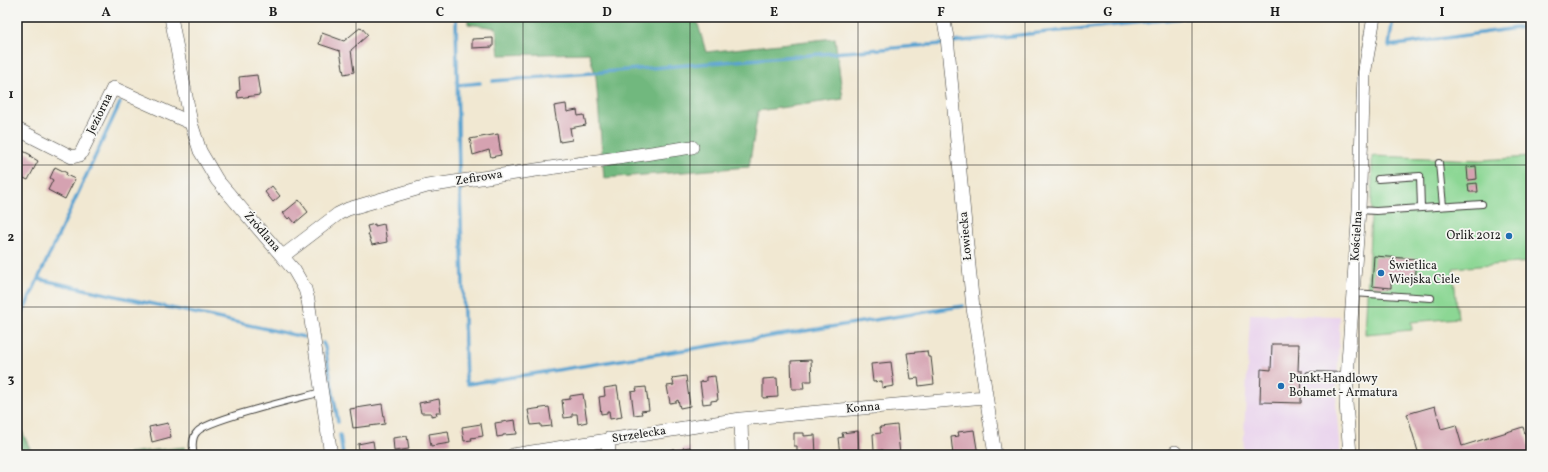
<svg xmlns="http://www.w3.org/2000/svg" width="1548" height="472" font-family="Vollkorn,serif">
<style>
.built{fill:#e9d2ed}
.green{fill:#8cd794;stroke:#547a58}
.forest{fill:#71b87e;stroke:#466a4d}
.lines{fill:none;stroke-linecap:round;stroke-linejoin:round}
.stream{stroke:#59a2d0;stroke-width:3.5}
.building{fill:#d5a2b1}
.lane-casing{stroke:#3c3b37;stroke-width:8}
.street-casing{stroke:#3c3b37;stroke-width:14}
.lane{stroke:#fff;stroke-width:6}
.street{stroke:#fff;stroke-width:13}
.grid{fill:none;stroke:#1c1c1c;stroke-width:1;stroke-opacity:0.55}
.poi-dot{fill:#1f6fb2;stroke:#f6f6f2;stroke-width:1.5}
.labels{text-anchor:middle;dominant-baseline:central;stroke-width:3.5;stroke-linejoin:round;paint-order:stroke}
.street-label{font-size:12px;fill:#1c1c1c;stroke:#f6f6f2}
.poi-label{font-size:12px;fill:#1c1c1c;stroke:#f6f6f2;text-anchor:start}
.neatline{fill:none;stroke:#1c1c1c;stroke-width:1.5}
.grid-label{font-size:13px;text-anchor:middle;font-weight:bold;fill:#1c1c1c}
</style>
<rect width="100%" height="100%" fill="#f6f6f2"/>
<filter id="ink" filterUnits="userSpaceOnUse"><feTurbulence type="fractalNoise" baseFrequency=".025" numOctaves="2"/><feDisplacementMap in="SourceGraphic" scale="8" xChannelSelector="R" yChannelSelector="G"/><feConvolveMatrix kernelMatrix="1 2 1 2 8 2 1 2 1" color-interpolation-filters="sRGB"/></filter>
<filter id="wash" filterUnits="userSpaceOnUse"><feTurbulence type="fractalNoise" baseFrequency=".012" numOctaves="4" result="noise"/><feDisplacementMap in="SourceGraphic" scale="16" xChannelSelector="R" yChannelSelector="G"/><feGaussianBlur stdDeviation="0.9" result="paint"/><feColorMatrix in="noise" values="0 0 0 0 0 0 0 0 0 0 0 0 0 0 0 0 0 1.4 0 .05"/><feComposite in="paint" operator="in"/></filter>
<g filter="url(#wash)">
<rect width="100%" height="100%" fill="#f1e8d2"/>
<path class="built" d="M1250,314L1340,316L1336,404L1340,455H1243Z"/>
<path class="green" d="M1372,156L1481,160L1531,157V262L1453,268L1458,318L1411,322L1412,330L1365,334L1372,196Z"/>
<path class="forest" d="M468,17H696L706,52L835,38L843,99L758,111L749,167L604,178L596,77L589,53L499,55L496,28L468,24Z
M20,427L33,455H17V434Z
M185,447L187,455H129L128,453Z"/>
<g class="lines">
<path class="stream" d="M456,17L459,174
M1393,17L1389,46L1531,26
M953,42L1194,17
M493,81L942,44
M457,85L480,83
M460,189L466,381L468,384L963,306
M38,279L120,103
M17,314L21,316L38,279L304,337
M323,343L325,347L338,422
M340,435L343,455"/>
</g>
<g id="blocks">
<path class="building" d="M361,27L368,35L351,50L354,72L344,74L340,51L319,44L322,33L344,41Z
M493,38V47L472,48V39Z
M257,75L260,95L238,98L237,91L240,90L239,77Z
M566,104L567,112L577,110L578,116L584,115L586,125L570,128L572,140L560,142L554,106Z
M498,134L501,155L491,157L489,150L473,155L470,139Z
M19,149L31,155L30,156L38,161L28,180L17,175V152Z
M1476,166L1477,179L1468,180L1467,167Z
M55,167L67,173L66,175L75,179L65,199L48,190L53,180L50,178Z
M1477,183L1478,192H1469L1468,184Z
M272,186L280,196L273,202L265,192Z
M299,200L308,212L295,223L290,217L288,219L283,213Z
M375,224V226L384,224L387,242L372,245L368,234L369,233L367,226Z
M1374,256L1417,259L1415,282L1391,280V288L1372,286Z
M1272,344H1299L1298,371H1302L1301,403L1260,402L1261,369L1271,370Z
M927,351L928,357H931L934,384L919,386L918,378L911,379L907,353Z
M811,360L812,381H803L804,389H792L791,361Z
M891,362L894,386L882,388V381L873,382L871,364Z
M686,376L690,406L680,408L678,400L676,401V402L670,403L667,386L674,385L672,378Z
M715,376L718,400L711,401V403L703,404L700,382L706,381V377Z
M777,378L778,397L763,398V379Z
M617,386L622,417L610,419L609,411H607V413L601,414L599,397L605,396L604,388Z
M646,387L649,410L641,411L642,414L634,415L631,392L637,391L636,388Z
M583,394L587,422L578,424L577,414H572V417L564,418L562,400L570,399V396Z
M439,399L441,412H436L437,415L431,416V413H421L419,403Z
M382,404L385,424L353,428L350,409Z
M1435,406L1441,429L1456,425L1462,446L1523,427L1531,453L1523,455H1419L1407,414Z
M549,407L552,426L541,427V424L531,425L528,410Z
M515,420L517,434L503,435V436L497,437L495,423Z
M168,423L171,437L152,442L149,427Z
M481,424L483,436L471,438L472,440L464,441L462,427Z
M897,425L900,455H883V450L874,451L873,434L881,433L880,427Z
M974,430L978,455H953L951,437L959,436L958,432Z
M448,431L450,443L431,446L429,434Z
M858,431L859,455H840L838,438L843,437L842,433Z
M794,433H804V436L815,435L816,455H797V446H794Z
M407,436L409,449L394,451L393,438Z
M373,441L375,454L360,455L358,444Z
M690,447L691,455H667L666,451L674,449V451L683,450V448Z"/>
</g>
</g>
<g filter="url(#ink)">
<use href="#blocks" fill-opacity="0" stroke="#3c3b37" stroke-width="1"/>
<g class="lines">
<g class="lane-casing">
<path id="lane" d="M1439,163L1443,206
M1378,179L1420,176L1421,208
M1359,210L1376,211L1482,204
M1353,293L1431,298
M1309,375L1347,376
M194,455C192,448 192,437 197,432C208,419 300,398 322,392"/>
</g>
<g class="street-casing">
<path id="street" d="M171,17L191,123L200,151L217,180L294,270L305,289L308,300L331,455
M943,17L947,37L973,308L995,455
M17,129L72,157L80,155L113,88L191,123
M283,256L338,214L348,209L427,186L692,147
M741,419L742,455
M608,439L609,455
M1175,452V455
M513,455L741,419L985,397
M1350,455L1346,403L1348,362L1359,210L1364,75L1374,17"/>
</g>
<use href="#lane" class="lane"/>
<use href="#street" class="street"/>
</g>
</g>
<path class="grid" d="M189,17V455M356,17V455M523,17V455M690,17V455M858,17V455M1025,17V455M1192,17V455M1359,17V455M17,165H1531M17,307H1531"/>
<g class="poi-dot">
<circle cx="1509" cy="236" r="4"/>
<circle cx="1381" cy="273" r="4"/>
<circle cx="1281" cy="386" r="4"/>
</g>
<g class="labels">
<g class="street-label">
<text transform="translate(100 114) rotate(-64)">Jeziorna</text>
<text transform="translate(479 178) rotate(-9)">Zefirowa</text>
<text transform="translate(262 232) rotate(49)">Źródlana</text>
<text transform="translate(966 236) rotate(-95)">Łowiecka</text>
<text transform="translate(1357 236) rotate(-86)">Kościelna</text>
<text transform="translate(863 408) rotate(-5)">Konna</text>
<text transform="translate(639 435) rotate(-9)">Strzelecka</text>
</g>
<g class="poi-label">
<text x="1501" y="236" text-anchor="end">Orlik 2012</text>
<text x="1389" y="266">Świetlica<tspan x="1389" dy="14">Wiejska Ciele</tspan></text>
<text x="1289" y="379">Punkt Handlowy<tspan x="1289" dy="14">Bohamet - Armatura</tspan></text>
</g>
</g>
<rect width="1548" height="472" fill="none" stroke="#f6f6f2" stroke-width="44"/>
<rect x="22" y="22" width="1504" height="428" class="neatline"/>
<g class="grid-label">
<text x="106" y="16">A</text>
<text x="273" y="16">B</text>
<text x="440" y="16">C</text>
<text x="607" y="16">D</text>
<text x="774" y="16">E</text>
<text x="941" y="16">F</text>
<text x="1108" y="16">G</text>
<text x="1275" y="16">H</text>
<text x="1442" y="16">I</text>
<text x="11" y="98">1</text>
<text x="11" y="241">2</text>
<text x="11" y="383">3</text>
</g>
</svg>
